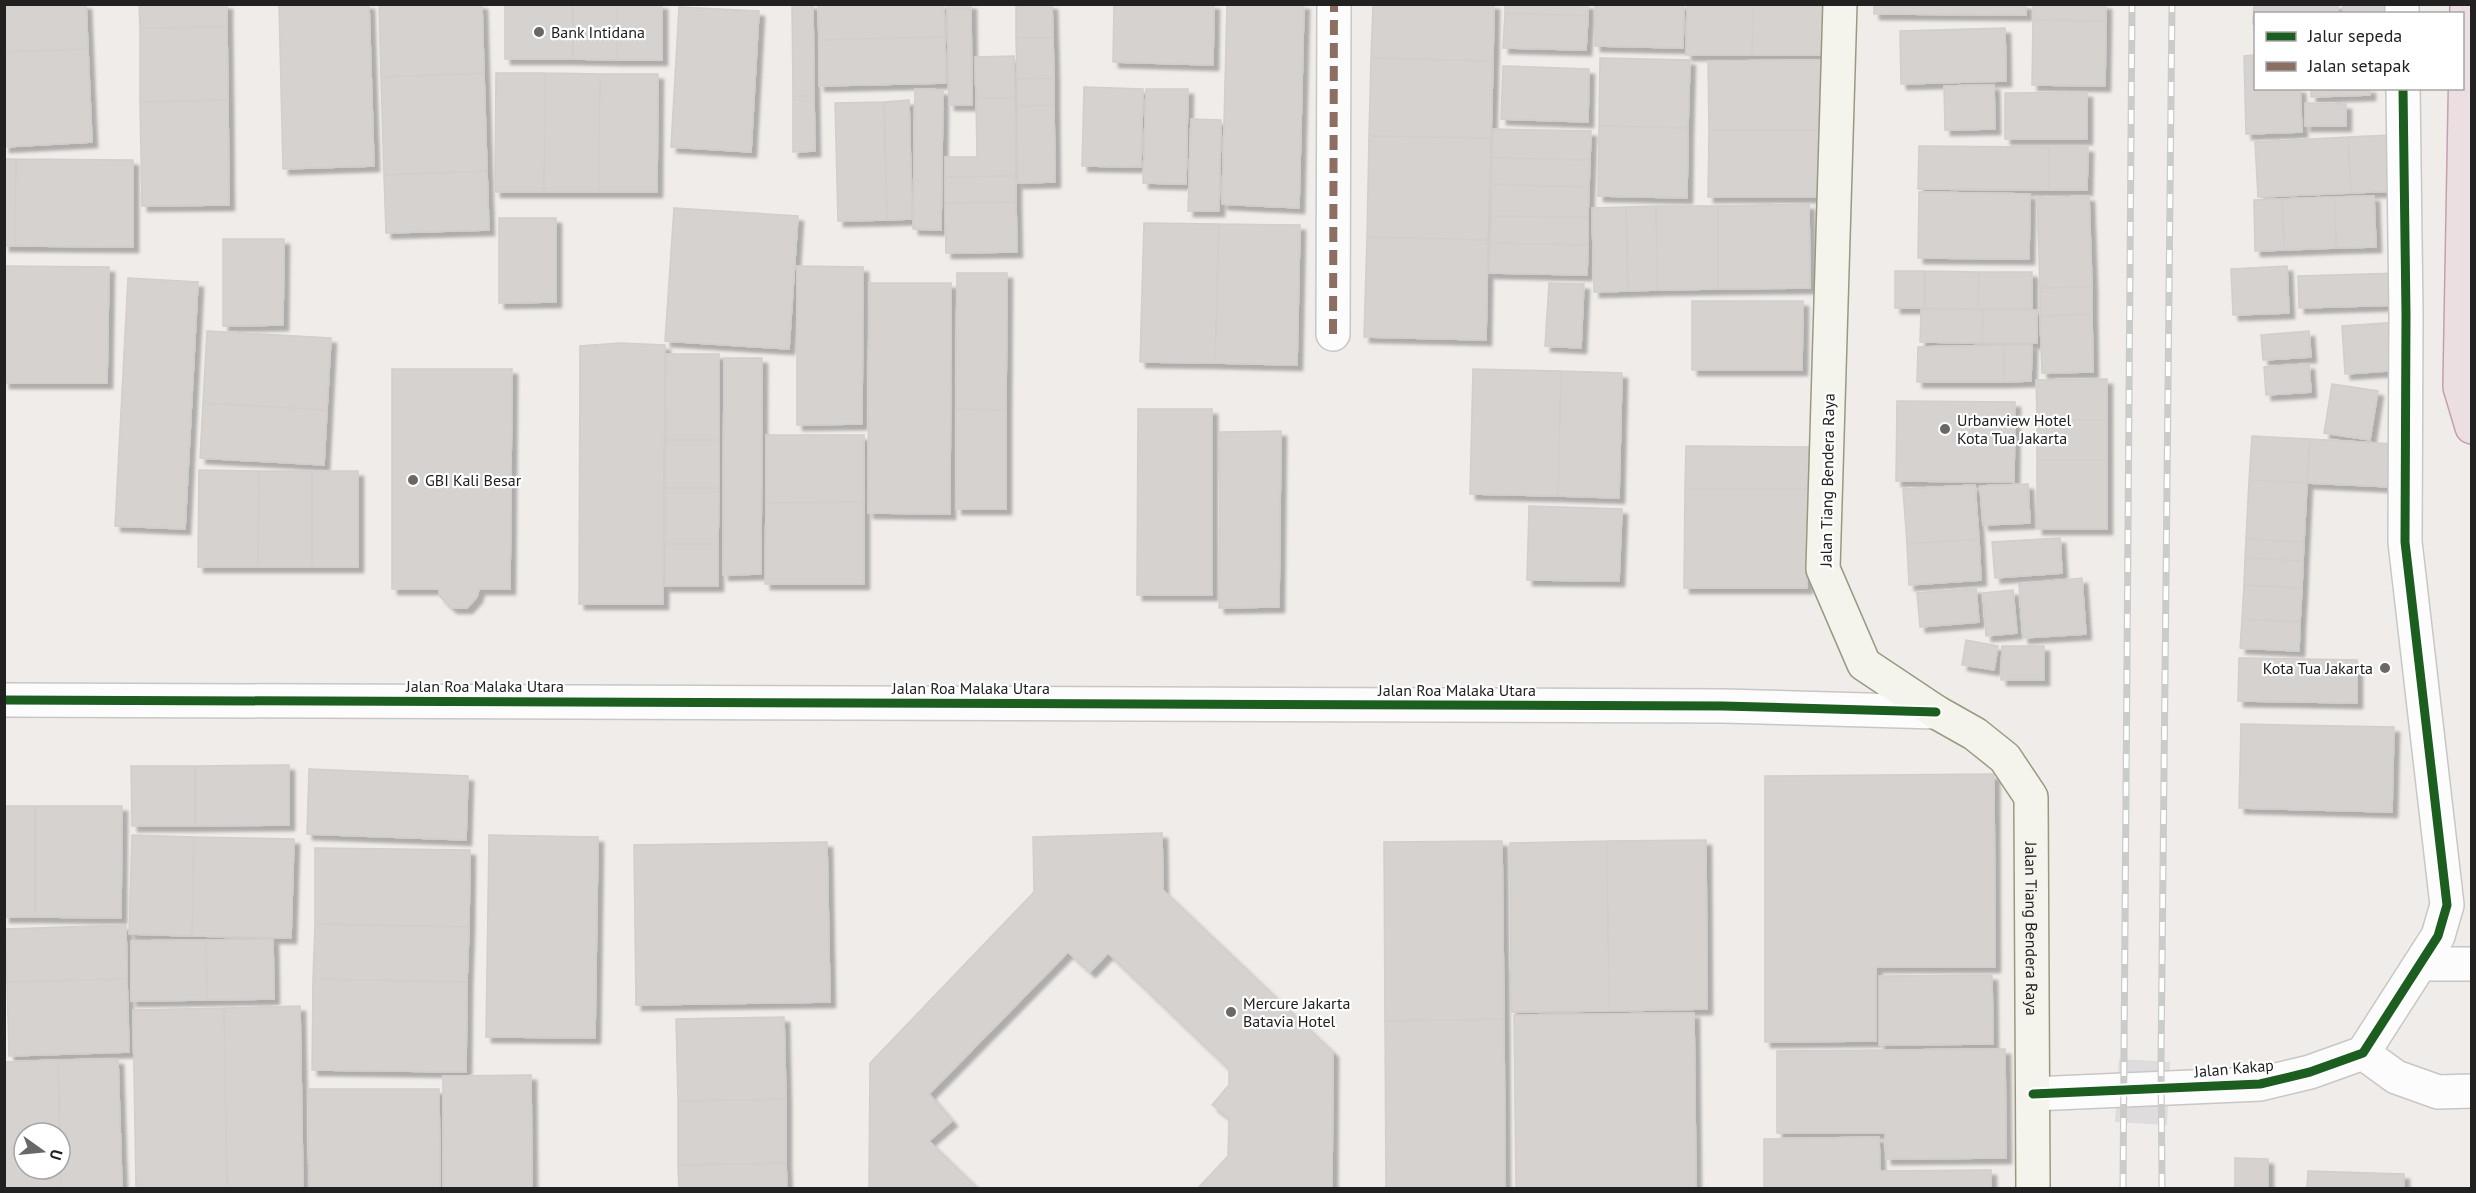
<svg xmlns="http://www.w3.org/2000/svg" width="2476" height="1193" font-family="'PT Sans',sans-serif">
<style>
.pier{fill:#dedcdc}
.building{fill:#d6d2d0;stroke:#d2cecb;stroke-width:1.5;filter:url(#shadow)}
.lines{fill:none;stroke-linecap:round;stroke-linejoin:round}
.street-casing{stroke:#c8c7c5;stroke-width:36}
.secondary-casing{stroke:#9a9980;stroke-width:36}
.highway-casing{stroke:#c59fad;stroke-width:36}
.street{stroke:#fdfcfc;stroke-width:33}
.secondary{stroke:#f4f4ec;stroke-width:33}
.highway{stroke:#ecdfe2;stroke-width:33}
.rail-casing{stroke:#cbcbca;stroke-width:7}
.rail{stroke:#fff;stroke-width:4.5;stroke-dasharray:14;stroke-linecap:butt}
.quiet{stroke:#8d6e63;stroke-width:8;stroke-dasharray:15 8;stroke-linecap:butt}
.cycleway-casing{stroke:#fff;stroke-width:13}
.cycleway{stroke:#1b5e20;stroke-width:9}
.poi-dot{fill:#696867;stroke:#fff;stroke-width:2}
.labels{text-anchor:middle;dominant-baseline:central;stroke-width:4.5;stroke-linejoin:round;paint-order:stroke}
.poi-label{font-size:16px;fill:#212121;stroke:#fff;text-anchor:start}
.street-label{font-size:16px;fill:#212121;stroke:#fff}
</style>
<defs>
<filter id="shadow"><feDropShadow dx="5.5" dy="5.5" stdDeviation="1.5" flood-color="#0004"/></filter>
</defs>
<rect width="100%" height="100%" fill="#efece9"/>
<path class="pier" d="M2119,1059L2170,1062L2167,1125L2115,1122Z"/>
<path class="building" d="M4,4H86L88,49L4,52Z
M139,4H227V27L140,28Z
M279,4H369L374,166L283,169Z
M379,4H482L484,73L381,77Z
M505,4H573V59H505Z
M573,4H617V60L573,59Z
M617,4H662V60H617Z
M792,4H813L814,96H793Z
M818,4H944L945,37L819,40Z
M947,4H971V9H947Z
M1052,4L1053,38H1016V6Z
M1114,4H1214L1213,65L1113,62Z
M1227,4H1304L1299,208L1222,204Z
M1373,4H1494L1493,61L1371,58Z
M1505,4H1588V16L1505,13Z
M1595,4H1684L1683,48L1595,46Z
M1687,4H1753L1752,55H1686Z
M1753,4H1838V55H1752Z
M1874,4H2026V15L1874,14Z
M2033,4H2106V21L2033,20Z
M2254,4H2338V14H2256V24H2253Z
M2343,4H2395L2394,14H2343Z
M679,7L759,11L751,152L671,147Z
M947,9H971L972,105H949Z
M1505,13L1588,16L1586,50L1503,48Z
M2033,20L2106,21L2105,86L2032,85Z
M227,27L228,100L140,102V28Z
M2005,28L2006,81L1901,84L1900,31Z
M945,37L946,83L819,86V40Z
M1016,38H1053L1054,78L1017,79Z
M88,49L92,142L4,147V52Z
M2256,55V88H2300L2302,132L2246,134L2244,56Z
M1014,56L1015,98H976L975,57Z
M1371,58L1493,61L1491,138L1369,136Z
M1600,58L1690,60L1688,128L1599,126Z
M1831,60V130H1709L1708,61Z
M1503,66L1589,69L1588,122L1501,119Z
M484,73L487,171L384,175L381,77Z
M496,73H545L544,192H495Z
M545,73L600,74L599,192H544Z
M600,74H658L657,192H599Z
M1054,78V105L1017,106V79Z
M1994,85L1995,129L1945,130L1944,86Z
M1084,87L1143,89L1141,167L1082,166Z
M2311,88H2370V95L2311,97Z
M915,89L943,90L941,230L913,229Z
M1146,89H1188L1186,184L1143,183Z
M2087,92V139H2005V93Z
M793,96H814L815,151L793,152Z
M976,98H1015L1016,176L945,177V157H977Z
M228,100L229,205L142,206L140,102Z
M909,100L912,219L887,220L884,102Z
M884,102L887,220L838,221L835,103Z
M2305,103L2346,104V126H2305Z
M1054,105L1055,182L1018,183L1017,106Z
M1191,119L1221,120L1219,211H1188Z
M1599,126L1688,128L1687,198L1598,196Z
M1493,129L1591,131L1590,160L1492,158Z
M1709,130H1831V197H1708Z
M2391,135L2394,191L2351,193L2348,137Z
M1369,136L1491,138L1488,240L1367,237Z
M2348,137L2351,193L2258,197L2255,142Z
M1919,146L2049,147V190L1918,189Z
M2049,147H2088L2087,190H2049Z
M1492,158L1590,160L1589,187L1491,184Z
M4,159H16L15,246H4Z
M16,159L133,160V247L15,246Z
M487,171L489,230L386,233L384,175Z
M1016,176V202L945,203V177Z
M1491,184L1589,187L1588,217L1491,216Z
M1919,192L2030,194L2029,259L1918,258Z
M2089,196L2092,287L2040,288L2037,198Z
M2374,196L2376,247L2336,248L2335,197Z
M2335,197L2336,248L2284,250L2282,199Z
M2282,199L2284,250L2255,251L2254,200Z
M1016,202L1017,252L946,253L945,203Z
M1809,204L1810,288L1718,289V206Z
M1656,206L1657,290L1628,291L1626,207Z
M1656,206H1718V289L1657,290Z
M1626,207L1628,291L1594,292L1592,208Z
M674,208L798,216L789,349L665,341Z
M1491,216L1588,217V245L1490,243Z
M499,218H556V302L499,303Z
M1144,223L1219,224L1215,363L1140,362Z
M1219,224L1300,225L1297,365L1215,363Z
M1367,237L1488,240L1486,340L1364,337Z
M223,239H284L283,325L223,326Z
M1490,243L1588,245L1587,275L1489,273Z
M4,266L109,267L107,383H4Z
M797,266L863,267L862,424L797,425Z
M2287,266L2289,313L2233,315L2231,269Z
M1895,271H1925V308H1895Z
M1925,271L1979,272L1978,309L1925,308Z
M1979,272H2032V309H1978Z
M957,273H1007L1006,410L956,409Z
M2400,273L2401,305L2299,308L2298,276Z
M128,278L198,282L185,529L115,526Z
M869,283H951L950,514L868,513Z
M1549,283L1584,284L1581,348L1545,346Z
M2092,287V314L2040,316V288Z
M1692,301H1803L1802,370H1692Z
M1921,309L1983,310L1982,343L1920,342Z
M1983,310H2037V343H1982Z
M2092,314L2093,372L2042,373L2040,316Z
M2398,322L2401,370L2345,374L2342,326Z
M207,331L331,338L327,410L203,403Z
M2309,331L2311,357L2263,360L2261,335Z
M620,343L665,345L663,604H579L580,346Z
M2004,345V382H1917L1918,347Z
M2004,345H2032L2031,381L2004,382Z
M666,354H719V440H666Z
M724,358H762L761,574L723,575Z
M2309,364L2311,392L2266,395L2264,367Z
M392,369H512L510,589H479L477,597L467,608H452L440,597L439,589H392Z
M1473,369L1561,371L1558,496L1470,494Z
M1561,371L1622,373L1619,498L1558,496Z
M2107,379V420H2037L2036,380Z
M2332,384L2378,391L2370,440L2324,433Z
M1897,401L2015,402L2014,482L1896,481Z
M203,403L327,410L324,465L200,458Z
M956,409L1006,410V509H956Z
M1138,409H1212V595H1137Z
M2037,420H2107V460H2037Z
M1281,431L1279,607L1219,608L1220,432Z
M766,435H864V502L766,503Z
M2252,436L2310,439L2307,483L2249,480Z
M2310,439L2394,444L2392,487L2307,483Z
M666,440H719V488H665Z
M1686,446L1809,447L1808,489H1685Z
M2037,460H2107V529H2037Z
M199,470L259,471L258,567H198Z
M259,471H312V567H258Z
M312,471H358V567H312Z
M2249,480L2307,483L2304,542L2246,539Z
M2028,484L2030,523L1983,525L1980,486Z
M1975,485L1979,539L1907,544L1903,489Z
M665,488H719L718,544H665Z
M1685,489H1808L1807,588H1684Z
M864,502V584H765L766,503Z
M1529,506L1622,509L1619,581L1527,580Z
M2060,538L2062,573L1995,578L1992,542Z
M1979,539L1981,580L1909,585L1907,544Z
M2246,539L2304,542L2303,561L2245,558Z
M665,544H718V586H665Z
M2245,558L2303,561L2302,588L2244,585Z
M2082,578L2086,634L2023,638L2019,584Z
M2244,585L2302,588L2300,622L2242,619Z
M1976,588L1979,622L1920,627L1917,593Z
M2013,590L2017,633L1986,636L1983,593Z
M2242,619L2300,622L2299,651L2240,648Z
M1966,640L1998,646L1994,670L1962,665Z
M2002,646H2044V680H2001Z
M2239,658L2357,660V703L2238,701Z
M2241,724L2394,727L2392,812L2239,808Z
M289,765V825L195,826V766Z
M131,766H195V826H132Z
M309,769L468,776L466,840L307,834Z
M1994,774L1995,967H1876V1041L1765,1042V776Z
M4,806H35V917H4Z
M35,806H122L121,918L35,917Z
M1162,833L1163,890L1333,1052L1332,1188H1198L1228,1156L1229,1118L1212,1105L1229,1085V1069L1108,953L1090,972L1068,952L929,1094L952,1121L929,1141L977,1188H869L870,1063L1034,892L1033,837Z
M132,835L194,837L192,936L129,934Z
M489,835L598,837L595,1038L486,1037Z
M194,837L294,839L291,938L192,936Z
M1706,840L1707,1009L1609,1011L1607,841Z
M1502,841L1504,1019L1385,1021L1384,842Z
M1607,841L1609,1011L1511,1012L1510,843Z
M827,842L830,1002L636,1005L634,845Z
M315,848L470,850L469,927L315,924Z
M315,924L469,927L467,982L313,979Z
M126,925L127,979L7,982L5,929Z
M273,939L274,999L207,1000L206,940Z
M206,940L207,1000L131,1001V941Z
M1992,975L1993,1044L1879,1045V976Z
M127,979L129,1052L9,1056L7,982Z
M313,979L467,982L466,1072L312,1070Z
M300,1006L303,1188H227L224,1008Z
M224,1008L227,1188H136L133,1010Z
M1694,1013L1696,1188H1516L1514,1015Z
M784,1017L786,1099L678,1101L676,1019Z
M1504,1019L1505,1188H1386L1385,1021Z
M2005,1049L2006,1158L1886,1159L1885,1133H1777V1051Z
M118,1059L122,1188H61L58,1060Z
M58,1060L60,1133H24V1169H60V1143L61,1188H4V1062Z
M531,1075L532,1188H443V1076Z
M308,1089H439L440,1188H309Z
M786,1099V1163L678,1165V1101Z
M1879,1137L1880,1171L1991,1170V1188H1764V1139Z
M2235,1158L2268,1159V1188H2235Z
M786,1163L787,1188H679L678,1165Z
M2308,1171L2404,1174V1188H2307Z"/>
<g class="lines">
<g class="street-casing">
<path id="street" d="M2402,4V14
M1333,334L1334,4
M4,700L1723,706L1936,712
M2420,964H2472
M2363,1053L2396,1077L2438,1092L2472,1091
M2033,1094L2260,1084L2310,1072L2363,1053L2438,936L2447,905L2405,542L2406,314L2403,88"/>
</g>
<g class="secondary-casing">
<g id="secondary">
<path id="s1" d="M1840,4L1823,569L1864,664L1936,712L1975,734L2005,758L2031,797L2033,1188"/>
</g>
</g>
<g class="highway-casing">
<path id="highway" d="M2467,4L2460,387L2472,427"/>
</g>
<use href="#street" class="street"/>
<use href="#secondary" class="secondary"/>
<use href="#highway" class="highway"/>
<g class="rail-casing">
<path id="rail" d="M2123,1188L2132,4
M2162,1188L2161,1062L2172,4"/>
</g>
<use href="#rail" class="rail"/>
<path class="quiet" d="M1333,334L1334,4"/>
<g class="cycleway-casing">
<path id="cycleway" d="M4,700L1723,706L1936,712
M2033,1094L2260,1084L2310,1072L2363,1053L2438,936L2447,905L2405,542L2406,314L2403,88"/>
</g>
<use href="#cycleway" class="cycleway"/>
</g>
<g class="poi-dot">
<circle cx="539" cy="32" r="6"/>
<circle cx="1945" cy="429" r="6"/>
<circle cx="413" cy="480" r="6"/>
<circle cx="2385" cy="668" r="6"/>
<circle cx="1231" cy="1012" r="6"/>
</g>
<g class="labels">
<g class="poi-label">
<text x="551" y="32">Bank Intidana</text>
<text x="1957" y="420">Urbanview Hotel<tspan x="1957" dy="18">Kota Tua Jakarta</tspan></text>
<text x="425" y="480">GBI Kali Besar</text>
<text x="2373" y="668" text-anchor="end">Kota Tua Jakarta</text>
<text x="1243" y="1003">Mercure Jakarta<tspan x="1243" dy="18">Batavia Hotel</tspan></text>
</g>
<g class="street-label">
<text transform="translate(1827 480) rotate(-89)">Jalan Tiang Bendera Raya</text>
<text x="485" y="686">Jalan Roa Malaka Utara</text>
<text x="971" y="688">Jalan Roa Malaka Utara</text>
<text x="1457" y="690">Jalan Roa Malaka Utara</text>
<text stroke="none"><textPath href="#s1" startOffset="1017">Jalan Tiang Bendera Raya</textPath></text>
<text transform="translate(2234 1068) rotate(-5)">Jalan Kakap</text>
</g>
</g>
<rect width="2476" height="1193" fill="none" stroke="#212121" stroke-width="12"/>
<rect x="2254" y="12" width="210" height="78" fill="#ffffff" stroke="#a6a6a6" stroke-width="1.5"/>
<rect x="2266" y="32" width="30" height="9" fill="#1b5e20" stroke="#a6a6a6" stroke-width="1.5"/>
<text x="2308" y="42" font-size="18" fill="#212121">Jalur sepeda</text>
<rect x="2266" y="62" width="30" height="9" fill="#8d6e63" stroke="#a6a6a6" stroke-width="1.5"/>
<text x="2308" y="72" font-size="18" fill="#212121">Jalan setapak</text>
<g transform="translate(42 1151) rotate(105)"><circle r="28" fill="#ffffff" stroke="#a6a6a6" stroke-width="1.5"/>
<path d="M0-4.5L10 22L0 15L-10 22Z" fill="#696867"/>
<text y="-9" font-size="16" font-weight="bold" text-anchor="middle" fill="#212121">U</text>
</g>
</svg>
